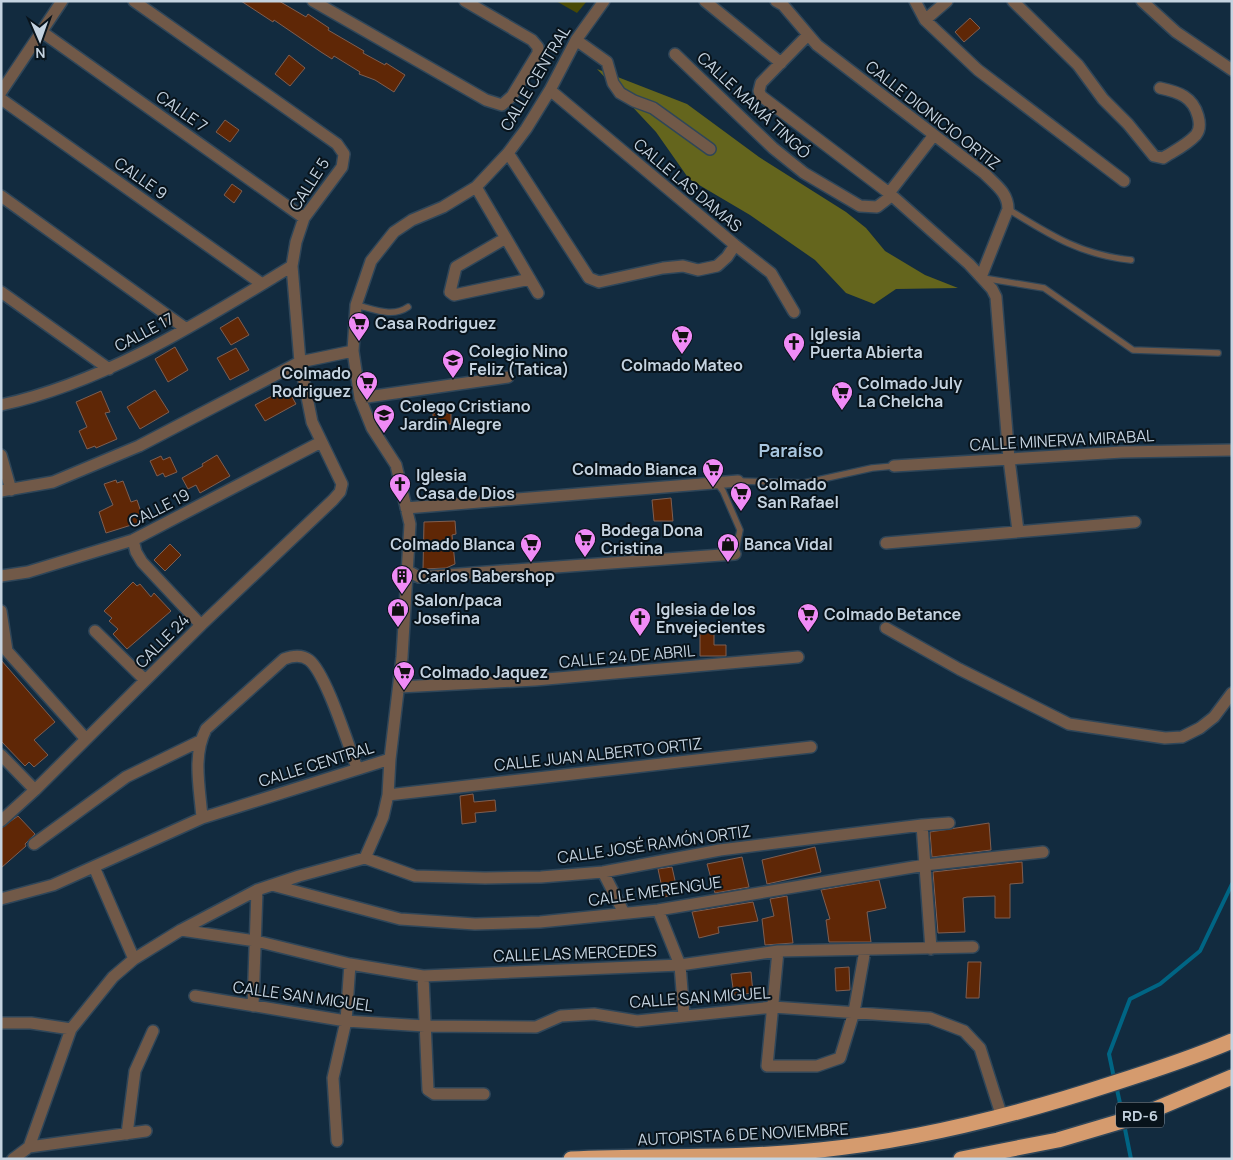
<svg xmlns="http://www.w3.org/2000/svg" width="1233" height="1160" font-family="Manrope,sans-serif">
<style>
.green{fill:#494a05}
.forest{fill:#64651d}
.lines{fill:none;stroke-linecap:round;stroke-linejoin:round}
.stream{stroke:#006584;stroke-width:4}
.building{fill:#5f2706;stroke:#7f5e50}
.service-casing{stroke:#2f4659;stroke-width:8}
.minor-casing{stroke:#2f4659;stroke-width:14}
.motorway-casing{stroke:#2f4659;stroke-width:18}
.service{stroke:#715948;stroke-width:5.5}
.minor{stroke:#715948;stroke-width:11}
.motorway{stroke:#d59b6e;stroke-width:15}
.labels{text-anchor:middle;dominant-baseline:central;stroke-width:4;stroke-linejoin:round;paint-order:stroke}
.shield{fill:#08131b;stroke:#8c99a5;stroke-width:1}
.shield-label{font-size:15px;font-weight:bold;fill:#c5d3e0}
.street-label{font-size:16px;fill:#c5d3e0;stroke:#08131b}
.poi-label{font-size:16px;font-weight:bold;fill:#c5d3e0;stroke:#08131b;text-anchor:start}
.neighbourhood-label{font-size:18px;font-weight:bold;fill:#a8c6df;stroke:#08131b}
</style>
<rect width="100%" height="100%" fill="#122b3f"/>
<path class="green" d="M556,1H587L577,13Z"/>
<path class="forest" d="M597,69L687,104L759,157L846,212L866,228L885,251L925,275L958,288L896,289L874,304L846,293L815,260L750,215L689,179L656,132Z"/>
<g class="lines">
<path class="stream" d="M1114,1078L1109,1054L1130,999L1160,984L1200,951L1232,884
M1116,1085L1123,1117
M1124,1124L1131,1159"/>
</g>
<path class="building" d="M241,1H279L306,17L308,14L329,28L328,30L364,51L363,53L385,65L386,63L405,75L394,92L375,80L359,74L360,72L334,56L332,59L321,52L274,20L273,22Z
M970,18L980,28L964,42L955,32Z
M289,55L305,68L290,86L275,74Z
M225,120L239,130L230,142L216,132Z
M232,184L242,191L234,203L224,195Z
M238,317L249,335L231,345L220,328Z
M175,347L188,370L168,382L155,359Z
M236,348L249,370L230,380L217,358Z
M287,388L296,404L265,421L255,405Z
M155,390L169,412L140,429L127,407Z
M101,391L110,412L105,413L117,439L96,448L95,446L87,449L79,431L87,427L76,402Z
M433,413H451V424H433Z
M217,455L230,476L200,493L196,485L188,489L182,478L203,466L202,464Z
M161,456L163,460L170,457L177,472L165,477L163,473L157,476L150,461Z
M116,480L117,483L123,481L131,502L137,500L144,521L106,533L99,512L113,505L104,484Z
M671,498L673,521H654L652,500Z
M455,521L456,534L452,535L455,564L446,568L423,569L424,522Z
M170,544L181,555L165,571L154,560Z
M133,582L137,586L140,584L151,597L154,593L171,611L127,649L113,634L118,629L109,621L112,618L104,611Z
M714,632V645H726V656H700V633Z
M1,660L55,722L34,740L48,755L34,767L29,762L25,766L1,741Z
M473,794L474,802L495,800L496,811L475,813L476,822L462,824L460,796Z
M18,816L35,834L25,844L26,846L1,868V828Z
M989,823L991,850L932,857L930,832Z
M815,847L821,872L767,884L762,860Z
M742,857L749,887L715,893L707,864Z
M1022,862L1023,883L1010,884V918H995V896L967,897L963,898L965,932L938,933L933,872Z
M672,867L678,894L664,897L658,869Z
M879,880L886,908L867,912L871,942H829L826,920L830,919L821,890Z
M787,896L793,943L765,945L762,919L774,916L770,899Z
M753,902L758,921L718,927L719,933L699,938L692,912Z
M968,962H981L979,998H966Z
M849,967L850,990L836,991L835,968Z
M751,972L753,993L734,995L731,974Z"/>
<g class="lines">
<g class="service-casing">
<path id="service" d="M1008,209C1050,235 1081,255 1131,260
M983,278L1044,288L1133,350L1218,353
M356,305C374,309 392,318 408,307
M738,481L804,483L872,468L894,466
M717,483L723,491L740,530L735,554"/>
</g>
<g class="minor-casing">
<path id="minor" d="M313,1L486,100L502,105L512,96L538,53V47L532,40L465,1
M705,1L781,63
M776,1L783,5L817,45L985,174C996,185 1008,193 1008,209L981,277
M915,1L925,20L978,70L1124,181
M1013,1L1078,65L1103,99L1128,124L1154,156L1163,158C1174,151 1187,145 1196,135C1200,130 1200,123 1198,116C1193,97 1179,92 1160,88
M1142,1L1176,32L1232,70
M925,20L947,1
M42,32L304,218
M808,35L761,83L759,91L761,96L889,193L969,264L992,289L996,297L1009,459L1018,531
M576,40L607,62L613,83L620,93L634,101L653,108L710,149
M675,54L773,148L804,173L860,206L877,207L890,197
M550,90L735,245L771,273L794,312
M1,92L62,1
M1,99L262,284
M508,153L589,278L599,282L663,268L683,266L698,270L717,266L727,257L735,245
M476,187L538,293
M889,193L934,135
M1,196L185,328
M506,238L456,267L450,292L454,295L530,279
M1,292L109,369
M360,398L508,377
M1,405C106,382 201,321 292,266
M1,455L11,490
M894,466L1122,452L1232,450
M1,491L53,482L139,446L300,362L353,351
M406,508L738,481
M133,540L136,552L142,562L201,625
M886,543L1135,522
M408,571L419,577L735,554
M1,576L28,572L133,540L321,442
M1,611L7,651L86,739
M886,628L959,669L1069,724L1165,738L1182,737L1200,728L1214,717L1232,693
M95,631L145,680
M399,687L535,680L798,657
M1,755L35,790
M388,795L811,747
M202,818C200,789 192,756 206,729L284,659C292,656 301,654 309,660C326,673 348,745 357,768
M1,821L35,790L201,625L333,500L340,492L342,484L312,422L300,362L292,266L296,242L304,218L342,167L344,154L337,144L134,1
M922,825L931,949
M34,844L126,777L200,741
M365,858L415,876L485,878L541,877L603,872L720,850L922,825L949,823
M94,867L134,959
M603,872L624,913
M272,885L400,919L475,924L540,922L658,910L925,865L1043,852
M1,899L53,885L202,818L390,759
M658,910L680,965L684,1016
M181,930L256,941L350,964L423,976L680,965L778,951L973,947
M778,951L767,1066H817L840,1058L854,1012L865,950
M423,976L428,1090L434,1094H484
M195,996L346,1021L425,1026L536,1027L561,1016L594,1014L637,1021L773,1007L930,1018L964,1031L980,1048L1002,1117
M253,1006L257,890
M1,1023H31L71,1029
M127,1134L135,1071L153,1031
M337,1141L333,1078L346,1021L350,964
M29,1147L146,1131
M13,1159L29,1147L71,1029L113,977L134,959L181,930L257,890L299,876L365,858L383,817L388,795L390,759L402,657L410,524L396,465L372,428L360,398L353,351L356,305L371,261L394,232L412,220L443,207L476,187L508,153L526,129L550,90L576,40L604,1"/>
</g>
<g class="motorway-casing">
<path id="motorway" d="M571,1159C654,1155 738,1159 820,1150C920,1140 1016,1115 1111,1084C1152,1071 1192,1058 1232,1041
M961,1159L1058,1140L1139,1116L1232,1077"/>
</g>
<use href="#service" class="service"/>
<use href="#minor" class="minor"/>
<use href="#motorway" class="motorway"/>
</g>
<defs>
<g id="supermarket-pin" transform="scale(1.125)"><path d="M0 17L-7.5 6A9.5 9.5 0 1 1 7.5 6Z" fill="#f08bf6" stroke="#08131b"/><path d="M-6-5.5h2.5l.6 2H6L4.5 2H-2.5L-4.4-4H-6ZM-1.5 3.2a1.3 1.3 0 1 0 .1 0ZM3 3.2a1.3 1.3 0 1 0 .1 0Z" fill="#111"/></g>
<g id="church-pin" transform="scale(1.125)"><path d="M0 17L-7.5 6A9.5 9.5 0 1 1 7.5 6Z" fill="#f08bf6" stroke="#08131b"/><path d="M-1.2-6h2.4v3.5h3.3v2.4h-3.3V6h-2.4V-.1h-3.3v-2.4h3.3Z" fill="#111"/></g>
<g id="school-pin" transform="scale(1.125)"><path d="M0 17L-7.5 6A9.5 9.5 0 1 1 7.5 6Z" fill="#f08bf6" stroke="#08131b"/><path d="M0-5L7-2L0 1L-7-2ZM-4 1L0 2.5L4 1V4Q0 6-4 4Z" fill="#111"/></g>
<g id="shop-pin" transform="scale(1.125)"><path d="M0 17L-7.5 6A9.5 9.5 0 1 1 7.5 6Z" fill="#f08bf6" stroke="#08131b"/><path d="M-5-2.5h2.3a2.7 3.5 0 0 1 5.4 0H5L5.5 6h-11ZM-1.5-2.5h3a1.5 2.3 0 0 0-3 0Z" fill="#111"/></g>
<g id="building-pin" transform="scale(1.125)"><path d="M0 17L-7.5 6A9.5 9.5 0 1 1 7.5 6Z" fill="#f08bf6" stroke="#08131b"/><path d="M-4-6H4V6H1V3H-1V6H-4ZM-2.5-4.3h1.7v1.8h-1.7ZM.8-4.3h1.7v1.8H.8ZM-2.5-1h1.7V.8h-1.7ZM.8-1h1.7V.8H.8Z" fill="#111"/></g>
</defs>
<g fill-rule="evenodd">
<use href="#supermarket-pin" x="359" y="323"/>
<use href="#supermarket-pin" x="682" y="336"/>
<use href="#church-pin" x="794" y="343"/>
<use href="#school-pin" x="453" y="360"/>
<use href="#supermarket-pin" x="367" y="382"/>
<use href="#supermarket-pin" x="842" y="392"/>
<use href="#school-pin" x="384" y="415"/>
<use href="#supermarket-pin" x="713" y="469"/>
<use href="#church-pin" x="400" y="484"/>
<use href="#supermarket-pin" x="741" y="493"/>
<use href="#supermarket-pin" x="585" y="539"/>
<use href="#supermarket-pin" x="531" y="544"/>
<use href="#shop-pin" x="728" y="544"/>
<use href="#building-pin" x="402" y="576"/>
<use href="#shop-pin" x="398" y="609"/>
<use href="#supermarket-pin" x="808" y="614"/>
<use href="#church-pin" x="640" y="618"/>
<use href="#supermarket-pin" x="404" y="672"/>
</g>
<g class="labels">
<rect class="shield" x="1116" y="1102.5" width="48" height="25" rx="4"/>
<g class="shield-label">
<text x="1140" y="1115">RD-6</text>
</g>
<g class="street-label">
<text transform="translate(535 78) rotate(-59)">CALLE CENTRAL</text>
<text transform="translate(754 105) rotate(43)">CALLE MAMÁ TINGÓ</text>
<text transform="translate(182 111) rotate(35)">CALLE 7</text>
<text transform="translate(933 115) rotate(38)">CALLE DIONICIO ORTIZ</text>
<text transform="translate(141 178) rotate(35)">CALLE 9</text>
<text transform="translate(309 184) rotate(-57)">CALLE 5</text>
<text transform="translate(688 185) rotate(40)">CALLE LAS DAMAS</text>
<text transform="translate(144 332) rotate(-28)">CALLE 17</text>
<text transform="translate(1062 440) rotate(-3)">CALLE MINERVA MIRABAL</text>
<text transform="translate(159 508) rotate(-27)">CALLE 19</text>
<text transform="translate(162 641) rotate(-45)">CALLE 24</text>
<text transform="translate(627 656) rotate(-5)">CALLE 24 DE ABRIL</text>
<text transform="translate(598 754) rotate(-6)">CALLE JUAN ALBERTO ORTIZ</text>
<text transform="translate(316 764) rotate(-17)">CALLE CENTRAL</text>
<text transform="translate(654 844) rotate(-8)">CALLE JOSÉ RAMÓN ORTIZ</text>
<text transform="translate(655 891) rotate(-8)">CALLE MERENGUE</text>
<text transform="translate(575 953) rotate(-2)">CALLE LAS MERCEDES</text>
<text transform="translate(303 996) rotate(8)">CALLE SAN MIGUEL</text>
<text transform="translate(700 997) rotate(-4)">CALLE SAN MIGUEL</text>
<text transform="translate(743 1134) rotate(-3)">AUTOPISTA 6 DE NOVIEMBRE</text>
</g>
<g class="poi-label">
<text x="375" y="323">Casa Rodriguez</text>
<text x="810" y="334">Iglesia<tspan x="810" dy="18">Puerta Abierta</tspan></text>
<text x="469" y="351">Colegio Nino<tspan x="469" dy="18">Feliz (Tatica)</tspan></text>
<text x="682" y="365" text-anchor="middle">Colmado Mateo</text>
<text x="351" y="373" text-anchor="end">Colmado<tspan x="351" dy="18">Rodriguez</tspan></text>
<text x="858" y="383">Colmado July<tspan x="858" dy="18">La Chelcha</tspan></text>
<text x="400" y="406">Colego Cristiano<tspan x="400" dy="18">Jardin Alegre</tspan></text>
<text x="697" y="469" text-anchor="end">Colmado Bianca</text>
<text x="416" y="475">Iglesia<tspan x="416" dy="18">Casa de Dios</tspan></text>
<text x="757" y="484">Colmado<tspan x="757" dy="18">San Rafael</tspan></text>
<text x="601" y="530">Bodega Dona<tspan x="601" dy="18">Cristina</tspan></text>
<text x="515" y="544" text-anchor="end">Colmado Blanca</text>
<text x="744" y="544">Banca Vidal</text>
<text x="418" y="576">Carlos Babershop</text>
<text x="414" y="600">Salon/paca<tspan x="414" dy="18">Josefina</tspan></text>
<text x="656" y="609">Iglesia de los<tspan x="656" dy="18">Envejecientes</tspan></text>
<text x="824" y="614">Colmado Betance</text>
<text x="420" y="672">Colmado Jaquez</text>
</g>
<g class="neighbourhood-label">
<text x="791" y="450">Paraíso</text>
</g>
</g>
<rect width="1233" height="1160" fill="none" stroke="#c5d3e0" stroke-width="5"/>
<g transform="translate(40 40) rotate(178)" stroke="#08131b" stroke-width="4" paint-order="stroke">
<path d="M0-4L9 19L0 12L-9 19Z" fill="#c5d3e0"/>
<text y="-8" font-size="14" font-weight="bold" text-anchor="middle" fill="#c5d3e0">N</text>
</g>
</svg>
